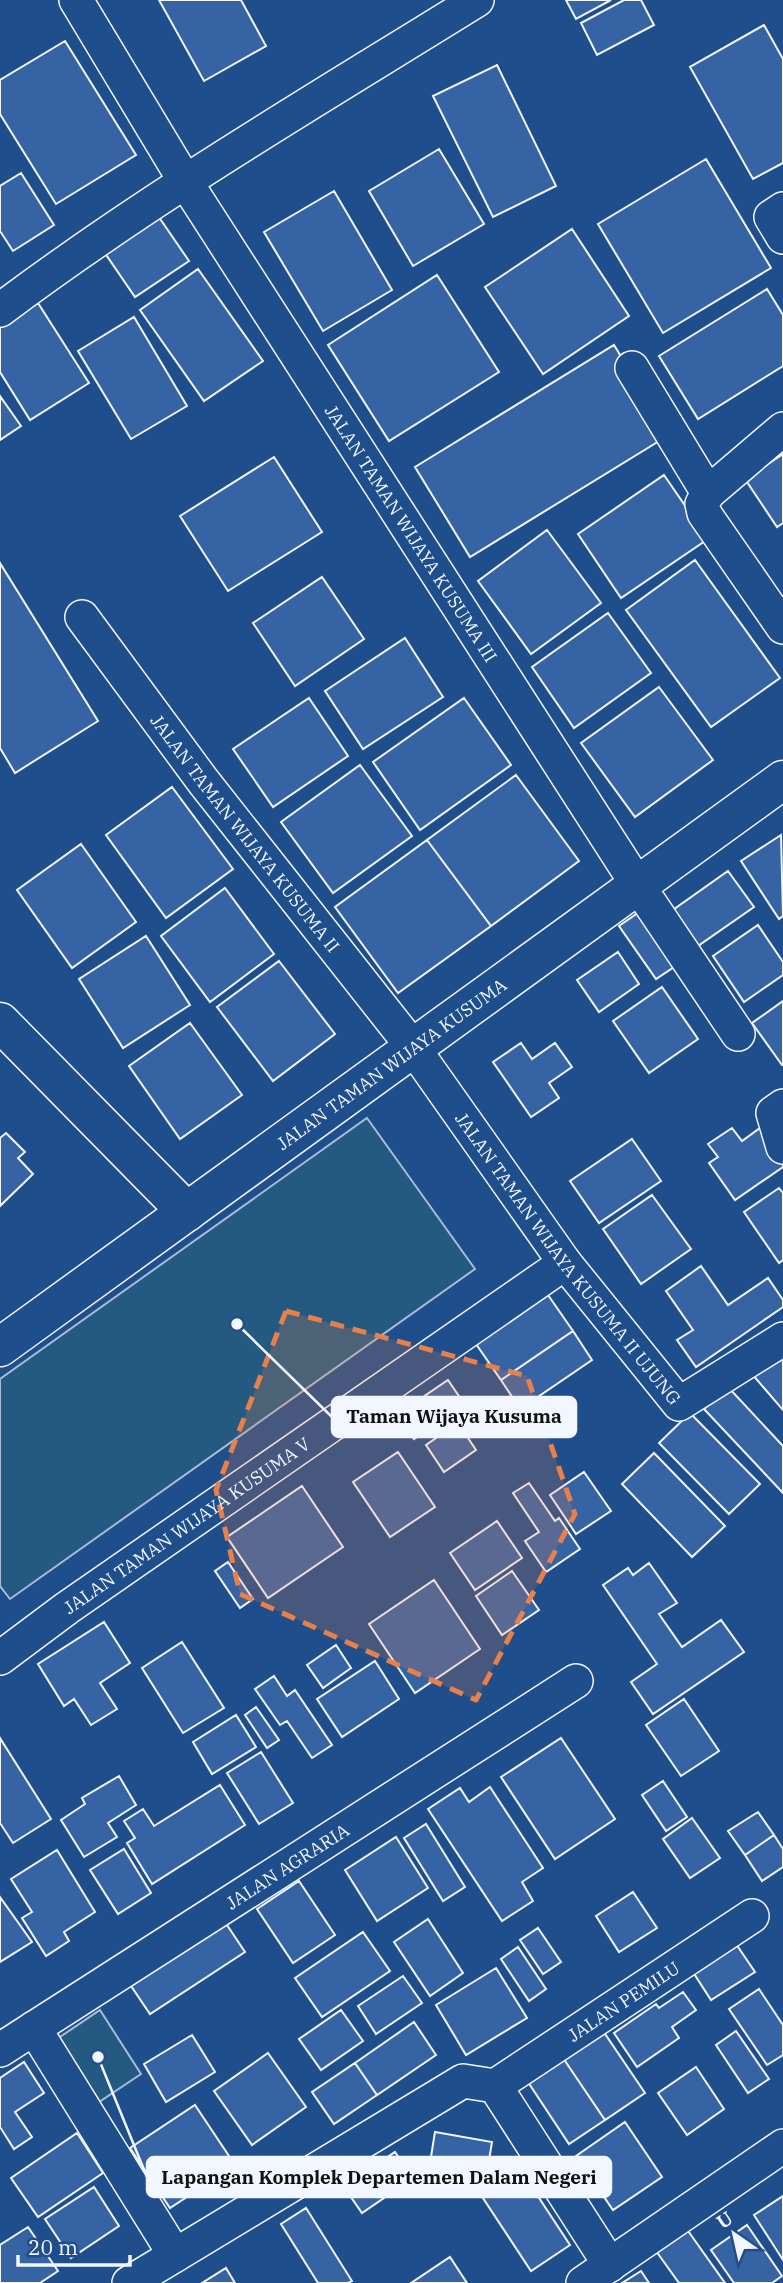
<svg xmlns="http://www.w3.org/2000/svg" width="783" height="2283" font-family="'IBM Plex Serif',serif">
<style>
.green{fill:#245a82;stroke:#a8bbd7;stroke-width:2}
.building{fill:#3563a3;stroke:#f2f6ff;stroke-width:2}
.lines{fill:none;stroke-linecap:round;stroke-linejoin:round}
.minor-casing{stroke:#f2f6ff;stroke-width:36}
.tertiary-casing{stroke:#f2f6ff;stroke-width:41}
.minor{stroke:#1f4e8c;stroke-width:33}
.tertiary{stroke:#1f4e8c;stroke-width:38}
.marked{fill:#ea8049;fill-opacity:0.2;stroke:#ea8049;stroke-width:5;stroke-dasharray:14 9;stroke-linejoin:round}
.labels{text-anchor:middle;dominant-baseline:central;stroke-width:5;stroke-linejoin:round;paint-order:stroke}
.street-label{font-size:18px;fill:#f2f6ff;stroke:#1f4e8c}
.leader{fill:none;stroke:#f2f6ff;stroke-width:2.5}
.callout-dot{fill:#f2f6ff;stroke:#1f4e8c;stroke-width:2.5}
.callout{fill:#f2f6ff;stroke:#f2f6ff;stroke-width:2.5}
.callout-label{font-size:19px;text-anchor:middle;font-weight:bold;fill:#111}
</style>
<rect width="100%" height="100%" fill="#1f4e8c"/>
<path class="green" d="M367,1118L475,1269L10,1599L0,1586V1379Z
M100,2010L141,2074L96,2104L54,2041Z"/>
<path class="building" d="M159,0H241L266,46L204,81Z
M566,0H611L576,19Z
M624,0H641L654,25L597,55L581,23Z
M764,25L783,59V163L753,179L690,67Z
M65,41L136,155L56,204L0,114V80Z
M497,65L556,186L493,217L433,96Z
M439,149L484,224L413,266L369,191Z
M706,159L771,268L663,333L598,224Z
M21,173L54,225L13,251L0,231V186Z
M334,191L392,290L323,331L264,232Z
M152,207L189,261L135,297L98,243Z
M572,229L629,316L543,374L485,287Z
M198,269L263,361L204,401L140,310Z
M437,275L499,372L389,441L328,345Z
M767,289L783,315V366L698,419L659,356Z
M38,303L89,383L30,420L0,372V327Z
M134,317L187,406L131,439L78,351Z
M614,345L669,435L470,557L415,467Z
M0,396L21,426L0,440Z
M783,454V523L777,527L745,479Z
M274,457L322,532L228,591L180,516Z
M664,475L708,539L621,598L578,534Z
M547,530L601,603L531,654L478,581Z
M695,560L780,678L711,727L626,610Z
M0,563L98,721L15,773L0,748Z
M322,577L364,639L295,686L253,623Z
M608,613L651,673L574,728L532,667Z
M405,638L443,697L363,749L325,691Z
M659,687L713,760L635,817L581,743Z
M309,698L348,756L273,807L233,749Z
M464,698L511,765L420,830L373,762Z
M360,765L412,836L333,893L281,822Z
M516,775L579,861L491,926L427,840Z
M172,787L233,869L166,918L106,835Z
M781,835L783,916L779,919L741,861Z
M427,840L491,926L398,993L335,907Z
M81,844L136,922L72,968L17,890Z
M728,871L754,907L695,948L670,912Z
M225,888L274,954L210,1002L161,936Z
M648,906L686,959L656,979L619,926Z
M758,925L783,962V975L744,1002L713,956Z
M146,936L190,1005L123,1048L79,979Z
M618,952L639,984L599,1012L577,980Z
M279,961L335,1034L273,1081L217,1007Z
M662,987L698,1039L649,1073L613,1021Z
M783,1001V1064L782,1065L752,1023Z
M190,1023L242,1095L180,1139L129,1066Z
M521,1043L532,1059L555,1043L572,1067L549,1083L559,1098L531,1117L493,1062Z
M732,1128L742,1141L760,1128L783,1161V1167L735,1200L709,1163L718,1157L708,1144Z
M6,1133L25,1152L18,1158L33,1174L0,1206V1138Z
M632,1139L661,1181L599,1223L570,1181Z
M779,1188L783,1193V1260L779,1263L744,1212Z
M652,1195L691,1249L641,1284L603,1229Z
M701,1266L728,1305L768,1278L783,1300V1307L696,1367L677,1340L693,1330L666,1291Z
M548,1295L573,1331L501,1380L476,1344Z
M573,1331L592,1360L520,1409L501,1380Z
M783,1356V1410L752,1374Z
M448,1380L465,1405L414,1439L398,1414Z
M728,1387L783,1446V1493L704,1409Z
M690,1413L760,1484L729,1514L659,1443Z
M458,1423L476,1450L444,1472L426,1445Z
M398,1452L435,1507L390,1537L353,1482Z
M654,1453L725,1526L692,1557L622,1484Z
M584,1472L611,1511L576,1534L550,1495Z
M529,1483L555,1521L559,1518L580,1549L546,1572L525,1541L539,1532L513,1493Z
M302,1486L343,1547L268,1598L227,1537Z
M497,1521L522,1558L475,1590L450,1553Z
M228,1562L253,1599L240,1608L215,1571Z
M649,1563L677,1603L659,1614L682,1647L721,1620L744,1652L653,1714L631,1682L657,1664L603,1585L628,1568L633,1575Z
M512,1571L539,1610L502,1635L476,1596Z
M434,1580L480,1649L415,1693L369,1624Z
M104,1622L130,1663L100,1683L117,1709L91,1725L74,1699L64,1706L38,1664Z
M182,1642L224,1708L183,1733L142,1668Z
M336,1645L351,1668L323,1688L307,1665Z
M375,1661L399,1699L342,1737L317,1699Z
M274,1676L287,1696L295,1690L332,1745L312,1758L287,1721L280,1725L255,1689Z
M684,1699L719,1751L681,1776L646,1725Z
M256,1707L279,1740L267,1748L245,1715Z
M236,1715L256,1747L212,1774L193,1742Z
M0,1738L51,1819L13,1843L0,1823Z
M561,1738L615,1819L555,1859L501,1777Z
M261,1752L293,1803L259,1824L227,1773Z
M119,1776L136,1805L108,1823L117,1837L84,1857L61,1820L85,1804L82,1798Z
M663,1781L687,1817L666,1831L642,1795Z
M220,1785L245,1825L152,1884L127,1843L135,1838L124,1821L143,1809L154,1826Z
M490,1787L543,1868L522,1882L533,1901L502,1921L428,1809L460,1788L469,1802Z
M758,1812L774,1835L745,1855L728,1831Z
M692,1818L720,1858L690,1878L663,1839Z
M426,1824L465,1887L443,1901L404,1838Z
M774,1835L783,1849V1867L762,1881L745,1855Z
M396,1837L428,1888L377,1921L345,1870Z
M124,1849L151,1893L118,1914L90,1870Z
M57,1850L95,1912L64,1932L69,1941L46,1956L22,1918L32,1912L11,1879Z
M299,1881L335,1935L293,1963L257,1909Z
M633,1892L657,1928L619,1952L596,1916Z
M0,1897L32,1942L0,1962Z
M223,1919L245,1952L150,2014L127,1980Z
M428,1919L463,1973L430,1996L394,1942Z
M538,1928L561,1962L543,1974L520,1940Z
M363,1932L390,1971L322,2017L295,1978Z
M734,1941L755,1972L711,2000L691,1969Z
M518,1947L546,1989L529,2001L501,1959Z
M496,1968L527,2018L466,2055L436,2005Z
M403,1976L422,2003L376,2034L358,2006Z
M759,1989L783,2025V2055L767,2065L729,2009Z
M683,1992L696,2010L672,2027L679,2038L637,2067L614,2033L656,2004L659,2008Z
M341,2010L363,2041L321,2070L299,2039Z
M414,2022L436,2055L377,2095L355,2063Z
M597,2022L645,2093L605,2120L557,2049Z
M736,2031L769,2079L748,2093L716,2045Z
M192,2035L215,2072L166,2102L144,2064Z
M557,2049L605,2120L569,2144L522,2073Z
M268,2053L306,2107L252,2145L214,2091Z
M24,2062L44,2093L15,2112L32,2137L14,2149L0,2127V2078Z
M355,2063L377,2095L334,2124L312,2092Z
M696,2067L724,2109L687,2135L658,2093Z
M195,2105L235,2165L170,2208L130,2148Z
M625,2122L662,2177L613,2210L576,2156Z
M435,2132L492,2142L486,2178L429,2169Z
M77,2133L103,2173L38,2217L11,2178Z
M395,2152L413,2178L362,2213L344,2187Z
M518,2166L570,2245L531,2271L479,2192Z
M94,2187L119,2226L71,2258L45,2219Z
M783,2196V2260L754,2215Z
M306,2208L352,2281L348,2283H318L281,2224Z
M747,2225L782,2276L772,2283H734L711,2250Z
M28,2227L58,2271L40,2283H0V2245Z
M686,2228L725,2283H679L656,2251Z
M450,2257L467,2283H411Z
M226,2268L235,2283H202Z
M641,2271L649,2283H622Z"/>
<g class="lines">
<g class="minor-casing">
<g id="minor">
<path id="s1" d="M76,0L185,181L637,884L738,1034"/>
<path d="M783,209L771,217L783,237"/>
<path d="M0,310C152,196 316,100 477,0"/>
<path d="M632,368L708,493"/>
<path d="M783,429L708,493L702,504L704,513L783,627"/>
<path id="s2" d="M82,617L203,781L412,1046L565,1263L679,1404L783,1339"/>
<path d="M783,1106L773,1113L783,1147"/>
<path id="s3" d="M0,1658L67,1608L565,1263"/>
<path d="M34,2028L175,2255"/>
<path id="s4" d="M0,2050L576,1681"/>
<path id="s5" d="M495,2086L752,1916"/>
<path d="M129,2283L463,2081L495,2086L610,2265"/>
<path d="M583,2283L783,2146"/>
</g>
</g>
<g class="tertiary-casing">
<g id="tertiary">
<path d="M0,1022L187,1212"/>
<path id="s6" d="M0,1347L783,780"/>
</g>
</g>
<use href="#minor" class="minor"/>
<use href="#tertiary" class="tertiary"/>
</g>
<path class="marked" d="M286,1311L527,1376L575,1514L476,1700L240,1594L216,1490Z"/>
<g class="labels">
<g class="street-label">
<text stroke="none"><textPath href="#s1" startOffset="630">JALAN TAMAN WIJAYA KUSUMA III</textPath></text>
<text stroke="none"><textPath href="#s2" startOffset="271">JALAN TAMAN WIJAYA KUSUMA II</textPath></text>
<text stroke="none"><textPath href="#s6" startOffset="483">JALAN TAMAN WIJAYA KUSUMA</textPath></text>
<text stroke="none"><textPath href="#s2" startOffset="805">JALAN TAMAN WIJAYA KUSUMA II UJUNG</textPath></text>
<text stroke="none"><textPath href="#s3" startOffset="229">JALAN TAMAN WIJAYA KUSUMA V</textPath></text>
<text stroke="none"><textPath href="#s4" startOffset="341">JALAN AGRARIA</textPath></text>
<text stroke="none"><textPath href="#s5" startOffset="154">JALAN PEMILU</textPath></text>
</g>
</g>
<path class="leader" d="M237 1324L332 1417M98 2057L147 2177"/>
<g class="callout-dot">
<circle cx="237" cy="1324" r="7"/>
<circle cx="98" cy="2057" r="7"/>
</g>
<g class="callout">
<rect x="332" y="1397" width="244" height="40" rx="7"/>
<rect x="147" y="2157" width="464" height="40" rx="7"/>
</g>
<g class="callout-label">
<text x="454" y="1423">Taman Wijaya Kusuma</text>
<text x="379" y="2184">Lapangan Komplek Departemen Dalam Negeri</text>
</g>
<g transform="translate(734 2234) rotate(326)" stroke="#1f4e8c" stroke-width="5" paint-order="stroke">
<path d="M0-5L12 26L0 18L-12 26Z" fill="#f2f6ff"/>
<text y="-10" font-size="19" font-weight="bold" text-anchor="middle" fill="#f2f6ff">U</text>
</g>
<path d="M18 2255v10h112v-10" fill="none" stroke="#f2f6ff" stroke-width="3.5"/>
<text x="28" y="2255" font-size="21" fill="#f2f6ff" stroke="#1f4e8c" stroke-width="5" paint-order="stroke">20 m</text>
</svg>
